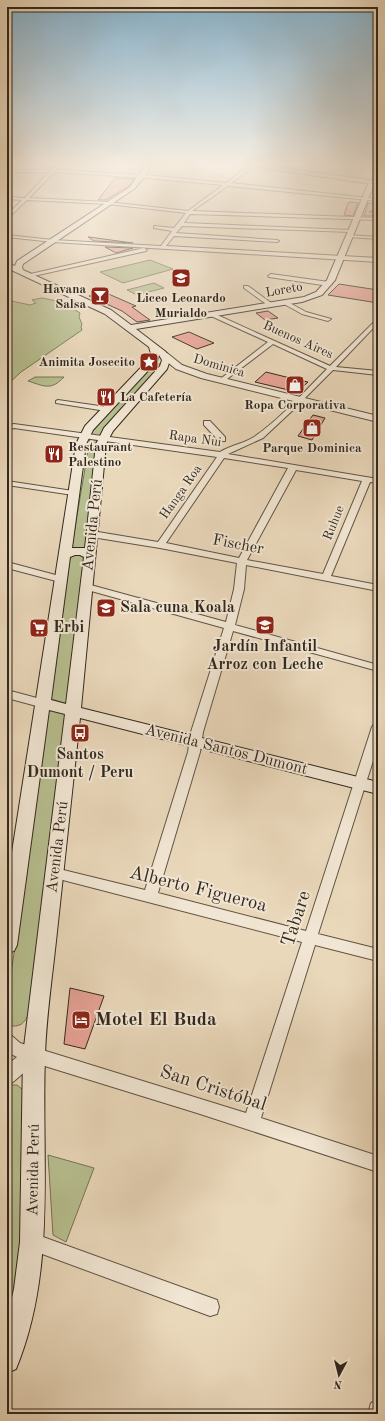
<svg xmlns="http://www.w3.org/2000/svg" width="385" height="1421" font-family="'Old Standard TT',serif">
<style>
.green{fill:#b7bf90;stroke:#747457}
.building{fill:#e7a296;stroke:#32281e}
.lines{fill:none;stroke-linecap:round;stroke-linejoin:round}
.motorway-tunnel{stroke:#c5b59c;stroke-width:8;stroke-dasharray:8 4;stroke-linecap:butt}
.minor-casing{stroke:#605445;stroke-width:2}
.tertiary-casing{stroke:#605445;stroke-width:2}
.secondary-casing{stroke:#32281e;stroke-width:2}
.primary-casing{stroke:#32281e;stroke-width:2}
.minor{fill:#f1e6d3;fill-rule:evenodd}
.tertiary{fill:#f1e6d3;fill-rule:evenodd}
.secondary{fill:#f1e6d3;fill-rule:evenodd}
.primary{fill:#e5bc7e;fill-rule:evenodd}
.labels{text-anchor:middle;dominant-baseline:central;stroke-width:4;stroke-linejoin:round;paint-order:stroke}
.far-poi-label{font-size:13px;font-weight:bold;fill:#32281e;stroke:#f1e6d3}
.far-street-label{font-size:13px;fill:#32281e;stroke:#f1e6d3}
.street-label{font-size:16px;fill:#32281e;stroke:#f1e6d3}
.poi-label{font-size:16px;font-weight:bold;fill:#32281e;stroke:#f1e6d3;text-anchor:start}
.near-street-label{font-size:19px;fill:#32281e;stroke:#f1e6d3}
.near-poi-label{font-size:19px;font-weight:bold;fill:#32281e;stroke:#f1e6d3;text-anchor:start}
</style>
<rect width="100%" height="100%" fill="#ead8bb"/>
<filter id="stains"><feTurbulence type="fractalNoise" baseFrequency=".005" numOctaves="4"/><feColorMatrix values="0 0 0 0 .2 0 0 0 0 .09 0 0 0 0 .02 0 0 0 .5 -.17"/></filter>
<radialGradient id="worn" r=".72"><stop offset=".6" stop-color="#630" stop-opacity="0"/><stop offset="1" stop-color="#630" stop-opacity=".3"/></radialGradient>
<path class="green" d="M265,166H315L365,173L360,177L354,178Z
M150,260L173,269L123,283L100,272Z
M154,283L164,288L137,295L127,290Z
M42,298L62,302L80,313L79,317L82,324L81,327L82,330L21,372L7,385V300L30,305L36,303L32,300Z
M157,364H164L101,437L89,435L148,368Z
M35,377H64C51,391 44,386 28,381Z
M90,439L101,441L86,551H71Z
M75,554H82L87,559L68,704L51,699L70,558Z
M49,709L67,714L31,1010C25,1020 24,1027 11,1026L7,1018V1002Z
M11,1085H17L27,1093L25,1256L7,1330V1091Z
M48,1155L94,1168L66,1242L53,1235Z"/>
<path class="building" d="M115,178L134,179L129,186L106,200H98Z
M351,202L358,203L353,216L344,215L348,203Z
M368,203L378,204V209L369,212H374L373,216H364Z
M88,237H89L133,243L94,241Z
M105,247L133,248L116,253Z
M339,284L378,290V303L328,295Z
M104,292L136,306L132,307L150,320L137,322L122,311L89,296Z
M268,311L278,318L265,320L256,313Z
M189,332L214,343L197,349L172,337Z
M266,372L294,379L308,382L297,392L255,382Z
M313,415L325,418L312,440L298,436Z
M70,988L104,996L85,1049L64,1044Z"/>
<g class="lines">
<path class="motorway-tunnel" d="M348,166L378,169"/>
<g class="minor-casing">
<path id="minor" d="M249,166H254L231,183L378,199V201L228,186L192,211L378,218V220L190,214L184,223L351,230L353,231L351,232L182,226L176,233L277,240L279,241L277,242L174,236L166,246L378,258V262L53,242L7,237V235L53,240L161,246L172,231L154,228V226L174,228L186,213L108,204L27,200L7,219V215L22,200L7,199V197L25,198L49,172H7V170H52L56,167L58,168L56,170L146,175L226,183ZM54,172L146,178L223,185L188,211L108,202L29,198Z
M347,235L378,237V239L349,237Z
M144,248L147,250L146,251L29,277L26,275Z
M271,274L329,282L332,284L329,286L269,277L268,276Z
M244,286H248L274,305L269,306L244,288Z
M284,302H288L306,312L331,319L328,321L302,314L284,304Z
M211,314H215L330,366L378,318V323L336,367L378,371V375L333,370L293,410L263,438L228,454L378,479V483L370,482L331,576L378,585V591L246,565L244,589L235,625L378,665V671L233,631L203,732L200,752L158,893L306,931L372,727L374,724L378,723V745L318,934L378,949V961L315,945L261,1118L378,1156V1172L197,1113L35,1063L13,1082L7,1084V1065L17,1057L7,1052V1034L12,1036L20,1043L246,1113L302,942L55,878L50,877L48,873L50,869L55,868L145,890L188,752L191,732L224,628L84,589L82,587L87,584L226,622L234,589L237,563L160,548L92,537L88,534L92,531L158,542L217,457L14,428L7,430V426L14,424L220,452C231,445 243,444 254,437C279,420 305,391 327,369L273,344L223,382H219V380L268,342L211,316ZM224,458L288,468L239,558L166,543ZM296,470L362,481L323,574L247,560Z
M58,400L106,407L110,409L106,411L56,403V401Z
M204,421H210L225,437V441H219L204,425Z
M7,481L73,491L77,493L73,495L7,485Z
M7,562L63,577L65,579L60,582L7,568Z
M7,690L48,701L49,704L48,707L44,708L7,698Z
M32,1233L217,1300L219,1307L217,1314L210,1316L26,1248L23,1242L26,1236Z
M378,1400V1414H368L371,1403Z"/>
</g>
<g class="tertiary-casing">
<path id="tertiary" d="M161,353H167L182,365L207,374L378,416V422L201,378L176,369L161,357Z"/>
</g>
<g class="secondary-casing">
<path id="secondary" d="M145,166H151L145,176L134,189L23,264L22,267L23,270L111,310L131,325L304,297L316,292L327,280L369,182L372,180L375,182L335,280L322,295L302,302L136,329L166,352L170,360L167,369L113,431L106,444L81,708L378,782V794L80,718C72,793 64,867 56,941C52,979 46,1018 45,1056C41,1161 57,1270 16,1369L7,1373V1319L14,1289L20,1242L23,1055L65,714L49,710L17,945L14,951L7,953V884L76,444L85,426L150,358L151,354L149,347L105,314L7,268V263L15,266L17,261L130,187ZM159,355L162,360L160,366L104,428L96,444L85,548H72L86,444L93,430L157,361ZM75,555H80L84,557L66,704L51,700L70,557Z"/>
</g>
<g class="primary-casing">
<path id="primary" d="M249,166H268L378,181V185Z"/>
</g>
<use href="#minor" class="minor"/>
<use href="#tertiary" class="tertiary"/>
<use href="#secondary" class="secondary"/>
<use href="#primary" class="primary"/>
</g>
<linearGradient id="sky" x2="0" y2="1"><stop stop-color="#88b6d2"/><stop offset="0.45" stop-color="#f6ede0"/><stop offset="1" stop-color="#f6ede0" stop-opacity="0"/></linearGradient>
<rect width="385" height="365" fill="url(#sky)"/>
<defs>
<g id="school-square" transform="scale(1)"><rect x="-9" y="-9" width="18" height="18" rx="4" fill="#8f2418" stroke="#f1e6d3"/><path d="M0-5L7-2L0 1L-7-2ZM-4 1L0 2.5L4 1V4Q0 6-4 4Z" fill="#fff"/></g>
<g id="bar-square" transform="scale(1)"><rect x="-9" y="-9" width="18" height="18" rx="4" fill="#8f2418" stroke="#f1e6d3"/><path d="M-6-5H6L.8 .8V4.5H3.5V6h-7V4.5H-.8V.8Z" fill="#fff"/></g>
<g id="sight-square" transform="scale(1)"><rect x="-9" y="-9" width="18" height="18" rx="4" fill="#8f2418" stroke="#f1e6d3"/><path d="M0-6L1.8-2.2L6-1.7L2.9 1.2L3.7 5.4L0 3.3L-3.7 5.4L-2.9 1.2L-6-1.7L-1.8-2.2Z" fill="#fff"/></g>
<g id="shop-square" transform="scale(1)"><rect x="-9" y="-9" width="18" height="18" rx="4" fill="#8f2418" stroke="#f1e6d3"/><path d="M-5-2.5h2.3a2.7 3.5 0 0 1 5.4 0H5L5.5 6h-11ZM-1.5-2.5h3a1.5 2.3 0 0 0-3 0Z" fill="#fff"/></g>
<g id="restaurant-square" transform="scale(1)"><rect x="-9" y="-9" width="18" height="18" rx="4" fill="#8f2418" stroke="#f1e6d3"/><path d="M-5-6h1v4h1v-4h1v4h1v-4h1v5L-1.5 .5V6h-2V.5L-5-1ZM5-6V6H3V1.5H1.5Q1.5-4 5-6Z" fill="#fff"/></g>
<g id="supermarket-square" transform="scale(1)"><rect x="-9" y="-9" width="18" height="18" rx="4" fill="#8f2418" stroke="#f1e6d3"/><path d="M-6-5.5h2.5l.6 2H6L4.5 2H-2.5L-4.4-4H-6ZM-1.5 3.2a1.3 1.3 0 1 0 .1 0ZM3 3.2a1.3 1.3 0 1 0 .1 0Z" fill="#fff"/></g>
<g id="bus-square" transform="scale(1)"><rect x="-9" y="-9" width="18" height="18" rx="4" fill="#8f2418" stroke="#f1e6d3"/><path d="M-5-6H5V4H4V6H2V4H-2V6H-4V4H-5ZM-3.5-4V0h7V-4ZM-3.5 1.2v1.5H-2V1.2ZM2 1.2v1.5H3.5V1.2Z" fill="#fff"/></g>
<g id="hotel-square" transform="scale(1)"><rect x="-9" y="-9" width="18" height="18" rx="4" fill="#8f2418" stroke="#f1e6d3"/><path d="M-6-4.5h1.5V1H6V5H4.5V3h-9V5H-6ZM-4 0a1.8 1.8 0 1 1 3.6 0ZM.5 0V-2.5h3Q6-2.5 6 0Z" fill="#fff"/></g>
</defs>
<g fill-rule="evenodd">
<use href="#school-square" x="181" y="278"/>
<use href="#bar-square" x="100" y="296"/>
<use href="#sight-square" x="149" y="362"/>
<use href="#shop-square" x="295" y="385"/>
<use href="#restaurant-square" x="106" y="397"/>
<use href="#shop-square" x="312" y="428"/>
<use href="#restaurant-square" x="54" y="454"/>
<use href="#school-square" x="106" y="608"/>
<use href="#school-square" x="265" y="625"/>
<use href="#supermarket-square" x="39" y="628"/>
<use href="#bus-square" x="80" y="733"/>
<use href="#hotel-square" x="81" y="1020"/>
</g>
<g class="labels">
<g class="far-poi-label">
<text x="86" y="289" text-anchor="end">Havana<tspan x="86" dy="15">Salsa</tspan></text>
<text x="181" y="298">Liceo Leonardo<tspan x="181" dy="15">Murialdo</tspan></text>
<text x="135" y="362" text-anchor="end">Animita Josecito</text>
<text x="120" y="397" text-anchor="start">La Cafetería</text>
<text x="295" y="405">Ropa Corporativa</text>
<text x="68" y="447" text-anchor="start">Restaurant<tspan x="68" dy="15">Palestino</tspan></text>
<text x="312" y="448">Parque Dominica</text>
</g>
<g class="far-street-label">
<text transform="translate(284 290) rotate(-10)">Loreto</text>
<text transform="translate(298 340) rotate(24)">Buenos Aires</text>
<text transform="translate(219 366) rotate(16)">Dominica</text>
<text transform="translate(195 439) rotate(8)">Rapa Nui</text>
<text transform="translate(181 492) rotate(-55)">Hanga Roa</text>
<text transform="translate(334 523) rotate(-68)">Ruhue</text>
</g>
<g class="street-label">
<text transform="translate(93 525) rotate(-84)">Avenida Perú</text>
<text transform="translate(238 545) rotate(11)">Fischer</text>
<text transform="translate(226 750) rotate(14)">Avenida Santos Dumont</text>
<text transform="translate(58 847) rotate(-83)">Avenida Perú</text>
<text transform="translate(34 1170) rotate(-89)">Avenida Perú</text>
</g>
<g class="poi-label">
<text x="120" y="608">Sala cuna Koala</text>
<text x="53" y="628">Erbi</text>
<text x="265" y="647" text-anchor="middle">Jardín Infantil<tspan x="265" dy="18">Arroz con Leche</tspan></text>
<text x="80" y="755" text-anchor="middle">Santos<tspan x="80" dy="18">Dumont / Peru</tspan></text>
</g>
<g class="near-street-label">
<text transform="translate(198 890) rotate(14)">Alberto Figueroa</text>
<text transform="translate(297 919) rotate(-72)">Tabare</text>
<text transform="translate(213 1089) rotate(18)">San Cristóbal</text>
</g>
<g class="near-poi-label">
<text x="95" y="1020">Motel El Buda</text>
</g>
</g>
<rect width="385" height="1421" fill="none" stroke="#ead8bb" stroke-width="24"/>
<rect x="8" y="8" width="369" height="1405" fill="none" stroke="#32281e" stroke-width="2"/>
<rect x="12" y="12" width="361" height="1397" fill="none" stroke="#32281e"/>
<g transform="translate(339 1375) rotate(187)" stroke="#f1e6d3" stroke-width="3" paint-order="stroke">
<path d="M0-3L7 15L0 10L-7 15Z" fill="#32281e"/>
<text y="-6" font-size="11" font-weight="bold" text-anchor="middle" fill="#32281e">N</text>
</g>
<rect width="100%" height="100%" filter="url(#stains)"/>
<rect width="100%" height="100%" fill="url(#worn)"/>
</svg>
